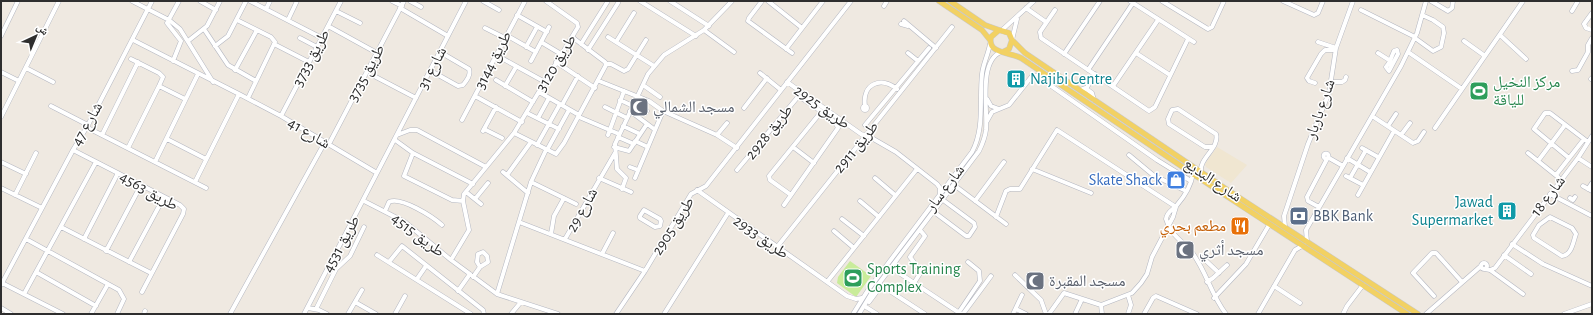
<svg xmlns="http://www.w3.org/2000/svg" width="1593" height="315" font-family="'Alegreya Sans','Noto Naskh Arabic',sans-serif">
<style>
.education{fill:#f0e6d1}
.pitch{fill:#c9ec9a}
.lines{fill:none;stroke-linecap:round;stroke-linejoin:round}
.minor-casing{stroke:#b4b7c1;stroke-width:5}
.major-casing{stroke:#c9c9c9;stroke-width:6}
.minor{stroke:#fff;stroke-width:4}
.major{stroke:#f2d163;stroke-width:5}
.labels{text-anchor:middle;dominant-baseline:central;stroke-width:3;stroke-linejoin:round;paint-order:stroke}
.street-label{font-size:16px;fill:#2e2e2e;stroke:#fff}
.culture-label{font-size:16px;fill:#0d838f;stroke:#fff;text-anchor:start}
.leisure-label{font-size:16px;fill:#27864d;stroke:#fff;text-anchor:start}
.worship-label{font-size:16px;fill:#5b616d;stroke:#fff;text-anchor:start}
.shop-label{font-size:16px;fill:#366cbe;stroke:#fff;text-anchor:end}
.service-label{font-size:16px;fill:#4e5e75;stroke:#fff;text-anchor:start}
.food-label{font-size:16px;fill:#c56008;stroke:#fff;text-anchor:end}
</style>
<rect width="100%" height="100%" fill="#efe9e1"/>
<path class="education" d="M1217,147L1247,165L1231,183L1206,167L1205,164Z"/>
<path class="pitch" d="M850,261L871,276L856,297L837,283L838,277Z"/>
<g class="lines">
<g class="minor-casing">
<path id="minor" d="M132,1L169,20L180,29L213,82
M200,1L216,10
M250,1L322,38
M392,1L402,6
M410,1L421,7
M483,1L499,10
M640,1L696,36
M670,1L709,26
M762,1L749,18L748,21L792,53
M768,1L802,28
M1130,1L1194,42
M1162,1L1208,29L1212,27L1224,1
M1283,1L1314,15L1318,13L1323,1
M1431,1L1448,11L1452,8L1453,1
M884,6L887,1
M400,8L448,36
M1026,8L1046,22
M266,9L270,1
M1055,10L1040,32L1041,38L1149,111L1155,107L1188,39
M1361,10L1415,37
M336,11L360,23
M1572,11L1578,1
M1592,13L1584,24L1586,28L1592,30
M517,15L547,32
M237,20L271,37L275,42L248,98
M288,20L297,1
M904,21L936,48
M901,24L908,26
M328,26L377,53
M485,28L505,38
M204,29L228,65L256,81
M704,30L734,52
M1002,30L1034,1
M506,35L536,52
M1500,35L1526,59
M1,36L18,1
M608,37L654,66
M300,38L317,47
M1415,38L1433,51L1441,47L1444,33L1443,27L1433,20L1422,15
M133,40L239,94
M1012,40L1017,19
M188,41L207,26L220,1
M1464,41L1485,56
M541,42L561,54
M616,42L634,13
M1318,42L1336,48
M274,44L309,62
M581,44L608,1
M215,46L228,36L246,1
M526,47L537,27
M786,49L823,1
M588,50L618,3
M1397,50L1398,54L1389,71L1386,67L1389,63L1394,51Z
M1408,52L1462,89
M908,53L918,61
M1136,53L1170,75
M1378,53L1389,60
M1064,54L1100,1
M496,55L545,82
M131,59L159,73L163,77L159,86L185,99
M173,61L181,41L167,23L179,1
M531,61L549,27
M556,62L595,88
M606,64H611L624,71L628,69L646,40
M26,68L53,82
M235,70L257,30
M1088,70L1133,3
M431,71L458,86L463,85C467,80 471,75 469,69L440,52
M1572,71L1578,70L1588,52V45L1592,38
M1,72L19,81
M760,73L781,90
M374,76L416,98
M1591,79L1592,78
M496,80L533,102
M599,81L649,101L663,111L717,135L737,148
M787,82L861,134L870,137L896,152L937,184L940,188V195
M1332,82H1342L1345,80L1346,77
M1315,83L1309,81L1307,78L1321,54L1325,50H1335
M643,85L660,97
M505,86L516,67
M1113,86L1158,20
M1086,89L1095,74
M1080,90L1085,88L1092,93L1094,100
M539,92L579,115
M475,96L522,122
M987,99L991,106L999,109
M620,100L633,106
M635,102L647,111
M562,105L578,76
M863 108a2 2 0 1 1 4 0a2 2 0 1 1-4 0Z
M51,106L88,125
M865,106C862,84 880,76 897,89
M605,107L627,118
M744,108L767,78
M630,111L654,129
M527,113L559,129
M281,116L341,1
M1372,116L1413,143L1418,141L1424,132
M1,117L59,1
M579,117L619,134
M538,118L549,98
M462,120L525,1
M987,121L992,112L1009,105L1032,76H1037L1157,160L1191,181
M865,125L929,48
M623,126L640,134
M1388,126L1396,114
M86,127L206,188
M1435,128L1523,1
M484,129L502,138
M483,131L496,107
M514,133L556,154L564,143L606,65L605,62L572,37
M102,135L138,62
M397,135L410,130H417L486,167
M608,135L624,91
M717,135L727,123
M1401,135L1410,123
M618,137L634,144
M167,139L206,159
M395,140L413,153L473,184
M635,141L648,147
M329,144L404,1
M537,145L560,104
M614,147L629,151L647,124
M793,147L814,163
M128,148L159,86
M1362,148L1378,157
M73,150L180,205L184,209L183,214L142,292
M547,150L569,110
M413,153L404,176L452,200L463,201
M1528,153L1558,177
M1323.5 156a2.5 2.5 0 1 1 5 0a2.5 2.5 0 1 1-5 0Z
M1129,155L1153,175L1186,191
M1329,158L1343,166
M1347,158L1370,172
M1569,158L1534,129L1545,113H1550L1588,142
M1578,158L1592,167
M1538,161L1565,125
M1,162L26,174
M155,162L198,74
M630,167L638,170
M1032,169L1091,193
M737,170L797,98L800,97C808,103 836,119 838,128L784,205
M503,172L528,193
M1201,172C1199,158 1220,148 1216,134L1178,109L1172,110L1168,119L1169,124L1205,147H1213
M1193,174C1191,185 1184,197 1177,205C1173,210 1167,211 1166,219C1170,234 1181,240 1191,251C1206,270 1211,295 1226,314
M507,175L531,142
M1556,175L1584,139
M1346,176L1363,185
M599,178L631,192
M635,178L663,111
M875,178L895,195
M1350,178L1366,150
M195,182L239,94L281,116L377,173
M531,182L576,204
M954,185L1006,224
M1583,186L1592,191
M1,188L42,208
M622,189L626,178L617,169L615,144L648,74L664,55L704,30L732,1
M1588,189L1592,183
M697,190L847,296L856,299L862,298
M466,192L481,204
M1550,194L1592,216
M15,195L36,153
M791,195L770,180L769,176L821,112
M1358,195L1394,131
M1570,198L1573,200L1575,197
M475,199L488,183
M364,201L405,222L451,260L497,294L558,314
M860,201L879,217
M975,201L1004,162
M1319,207L1308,201L1307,197L1327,159
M644,210L660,219L661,221L660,226L655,227L640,218V216Z
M385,211L389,202C401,196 433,217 442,225
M934,212L966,236H969L975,227L974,223L943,200
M996,217L1006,191L1010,189H1020L1057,130L1176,207L1173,217L1152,257L1147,274L1141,283L1132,293L1101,305L1064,293L1049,314
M1550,217L1572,228L1576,234C1573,242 1572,255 1562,256L1534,238L1533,235L1539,225Z
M842,219L864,236
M519,222L645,271
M61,227L151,273
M1285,227L1284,216L1308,144L1329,93L1336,48L1353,1
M834,231L854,248
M551,234L554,216L564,198
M26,239L119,290L124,299L117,314
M84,239L118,173
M565,239L615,153
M1307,242L1306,230L1401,66L1417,33L1426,1
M1512,244L1543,264L1592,286
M777,247L952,27
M106,251L141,185
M602,254L613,233
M377,255L471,314
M1504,255L1531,274
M1203,258L1219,273
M451,260L469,230L463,201L464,194L514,133L578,27L577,23L546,1
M129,262L164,197
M389,262L402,246L483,310L484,314
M1481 266a3 3 0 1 1 6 0a3 3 0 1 1-6 0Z
M890,267L961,314
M1485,269L1490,270L1495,268L1578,158L1592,136
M1490,270L1523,294
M36,272L96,306
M1015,275L1041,300L1046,314
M473,277L480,267L488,262L487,256L483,252L478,254L477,262L480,267
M417,279L426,266
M827,282L917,169
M1207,282L1213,278L1227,265
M2,283L63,314
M914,283L921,272L910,257L925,236L920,230
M879,284L925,314
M1,285L73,150L88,125L152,1
M1274,286L1300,303
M458,291L470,274
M24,294L96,162
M497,294L531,182L546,150
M1434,296L1413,273L1432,253H1436L1462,282
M1214,298L1246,264L1269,225
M355,302L376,314
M869,302L878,290
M1101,305L1102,314
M866,307L877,314
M1,308L11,314
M308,308L319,310L327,314
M316,309L336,269L350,256L364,227
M1016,309L1026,314
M959,312L980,281L979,271L968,262
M91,314L108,284
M144,314L145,311
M230,314L325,142
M304,314L466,1
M348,314L362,290
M395,314L405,296
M511,314L521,302
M616,314L645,271L691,194L706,186L851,1
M664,314L728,213
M853,314L868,290L972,152C985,128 979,100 982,74C983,64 988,55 990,44
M859,314L871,294L979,151C982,145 985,138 986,130C988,110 978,61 1001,52
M963,314L991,276
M1013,314L1022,295
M1075,314L1082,299
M1128,314L1131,305L1128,295
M1144,314L1153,298L1156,296L1197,314
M1258,314L1295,250L1302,246
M1343,314L1347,306L1363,285
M1426,314L1481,266
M1564,314L1592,304"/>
</g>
<g class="major-casing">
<path id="major" d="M939,1L982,30L990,40
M950,1L985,25L999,30
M1012,40L1025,53L1229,191L1418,314
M1003,52L1009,49L1012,40L1009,33L999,30L991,37C987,54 1010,52 1021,58L1193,174L1407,314"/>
</g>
<use href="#minor" class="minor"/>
<use href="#major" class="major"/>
</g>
<defs>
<g id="building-square" transform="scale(1)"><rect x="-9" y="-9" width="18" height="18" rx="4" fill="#0f9aa8" stroke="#fff"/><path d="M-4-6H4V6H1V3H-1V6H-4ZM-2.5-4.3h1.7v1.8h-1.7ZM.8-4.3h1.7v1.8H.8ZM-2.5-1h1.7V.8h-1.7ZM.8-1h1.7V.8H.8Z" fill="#fff"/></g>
<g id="stadium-square" transform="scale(1)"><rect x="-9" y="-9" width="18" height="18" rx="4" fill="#2e9e5b" stroke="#fff"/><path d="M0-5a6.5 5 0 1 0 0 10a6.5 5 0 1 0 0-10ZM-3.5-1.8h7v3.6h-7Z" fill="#fff"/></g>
<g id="mosque-square" transform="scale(1)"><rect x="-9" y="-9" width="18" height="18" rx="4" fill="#6b7280" stroke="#fff"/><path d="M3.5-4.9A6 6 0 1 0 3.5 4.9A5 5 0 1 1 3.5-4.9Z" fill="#fff"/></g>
<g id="shop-square" transform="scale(1)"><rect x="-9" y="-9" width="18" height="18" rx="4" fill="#3f7fe0" stroke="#fff"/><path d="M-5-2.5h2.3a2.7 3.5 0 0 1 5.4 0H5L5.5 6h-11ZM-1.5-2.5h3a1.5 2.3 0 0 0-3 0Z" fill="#fff"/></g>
<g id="bank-square" transform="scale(1)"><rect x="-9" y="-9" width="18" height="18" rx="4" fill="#5c6f8a" stroke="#fff"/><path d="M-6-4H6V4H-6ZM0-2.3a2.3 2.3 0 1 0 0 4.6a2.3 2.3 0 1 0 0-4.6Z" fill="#fff"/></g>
<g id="restaurant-square" transform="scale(1)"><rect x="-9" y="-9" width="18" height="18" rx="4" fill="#e8710a" stroke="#fff"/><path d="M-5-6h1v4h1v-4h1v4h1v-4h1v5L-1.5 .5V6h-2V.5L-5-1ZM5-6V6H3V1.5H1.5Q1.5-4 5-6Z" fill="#fff"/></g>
</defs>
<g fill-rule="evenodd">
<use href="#building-square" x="1016" y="79"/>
<use href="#stadium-square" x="1479" y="91"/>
<use href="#mosque-square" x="639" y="107"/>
<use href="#shop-square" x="1176" y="180"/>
<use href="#building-square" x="1507" y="211"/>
<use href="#bank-square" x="1299" y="216"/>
<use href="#restaurant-square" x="1240" y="226"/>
<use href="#mosque-square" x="1185" y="250"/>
<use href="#stadium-square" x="853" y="278"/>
<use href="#mosque-square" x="1035" y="281"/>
</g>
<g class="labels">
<g class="street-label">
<text transform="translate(311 58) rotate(-62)">طريق 3733</text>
<text transform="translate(493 60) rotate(-63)">طريق 3144</text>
<text transform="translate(556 63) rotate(-59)">طريق 3120</text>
<text transform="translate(432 68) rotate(-63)">شارع 31</text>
<text transform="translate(366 73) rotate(-62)">طريق 3735</text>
<text transform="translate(822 107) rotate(35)">طريق 2925</text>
<text transform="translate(1320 109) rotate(-71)">شارع باربار</text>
<text transform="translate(87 124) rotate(-61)">شارع 47</text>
<text transform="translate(769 132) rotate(-51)">طريق 2928</text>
<text transform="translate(309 133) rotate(30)">شارع 41</text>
<text transform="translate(856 147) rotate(-51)">طريق 2911</text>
<text transform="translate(1213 180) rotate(34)">شارع البديع</text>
<text transform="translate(945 188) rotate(-53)">شارع سار</text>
<text transform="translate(149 191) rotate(29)">طريق 4563</text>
<text transform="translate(1548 196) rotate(-53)">شارع 18</text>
<text transform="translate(582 210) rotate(-61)">شارع 29</text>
<text transform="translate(673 226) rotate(-58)">طريق 2905</text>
<text transform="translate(418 235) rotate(37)">طريق 4515</text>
<text transform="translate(761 237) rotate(35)">طريق 2933</text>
<text transform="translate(341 244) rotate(-62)">طريق 4531</text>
</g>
<g class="culture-label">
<text x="1030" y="79">Najibi Centre</text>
<text x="1493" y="202" text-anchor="end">Jawad<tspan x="1493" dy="18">Supermarket</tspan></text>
</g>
<g class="leisure-label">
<text x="1493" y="82">مركز النخيل<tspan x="1493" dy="18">للياقة</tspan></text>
<text x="867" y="269">Sports Training<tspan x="867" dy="18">Complex</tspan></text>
</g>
<g class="worship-label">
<text x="653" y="107">مسجد الشمالي</text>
<text x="1199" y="250">مسجد أثري</text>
<text x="1049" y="281">مسجد المقبرة</text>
</g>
<g class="shop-label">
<text x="1162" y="180">Skate Shack</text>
</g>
<g class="service-label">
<text x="1313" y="216">BBK Bank</text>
</g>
<g class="food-label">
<text x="1226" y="226">مطعم بحري</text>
</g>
</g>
<rect width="1593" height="315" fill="none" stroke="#2e2e2e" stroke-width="4"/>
<g transform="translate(36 36) rotate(44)" stroke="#ffffff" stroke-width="3" paint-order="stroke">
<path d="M0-3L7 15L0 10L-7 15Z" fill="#2e2e2e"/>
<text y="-6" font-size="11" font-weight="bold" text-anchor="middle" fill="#2e2e2e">ش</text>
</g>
</svg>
